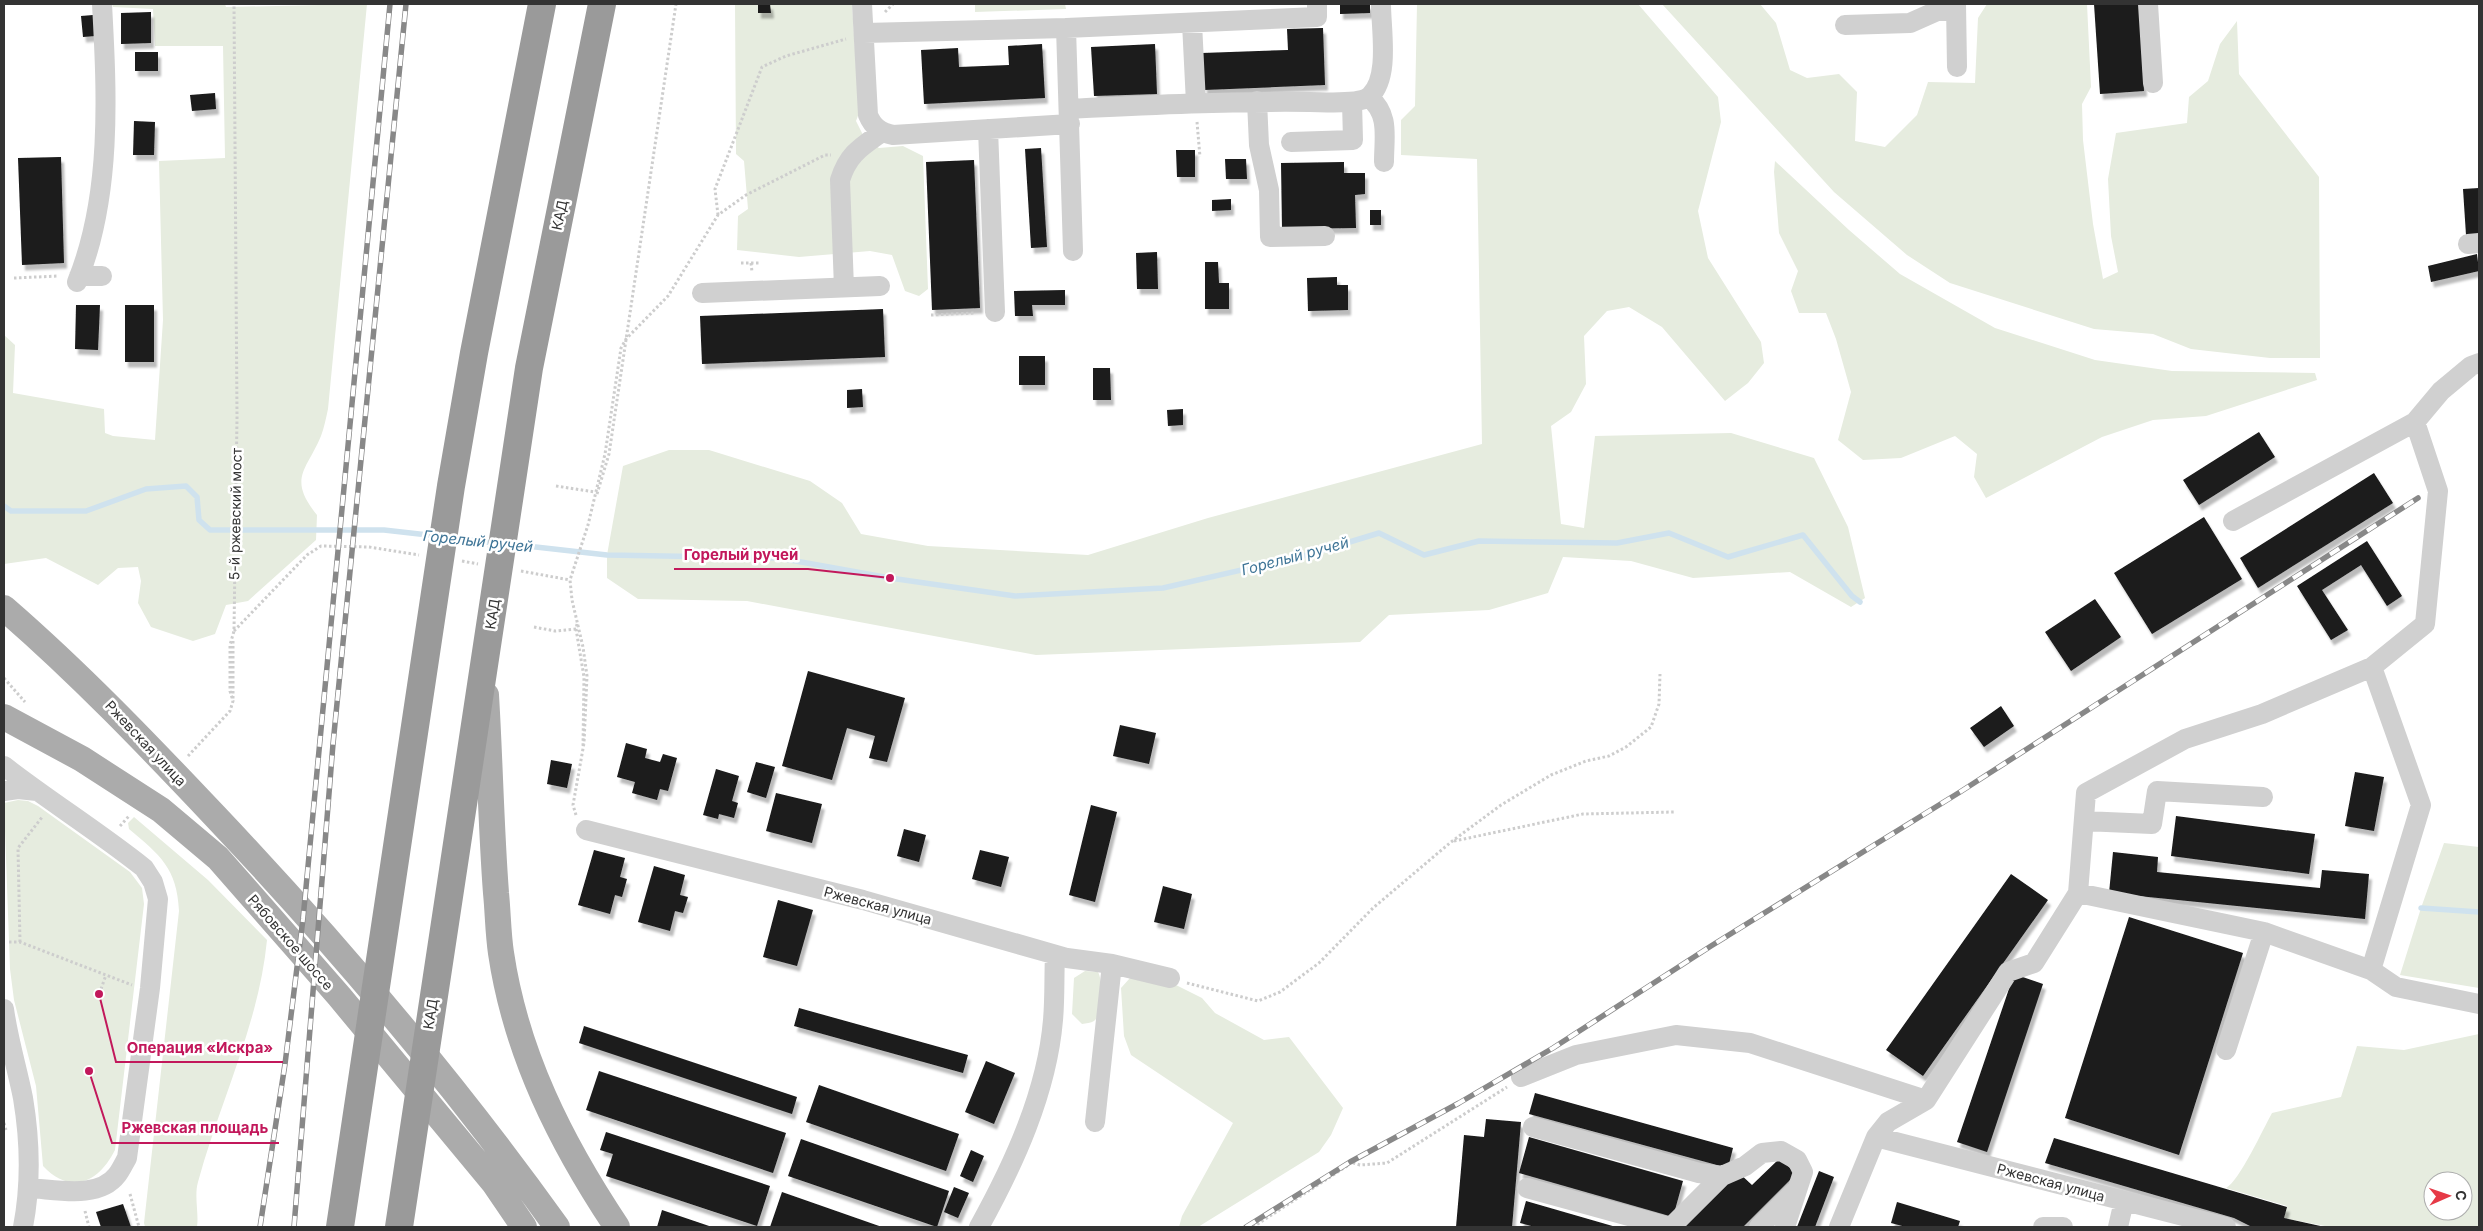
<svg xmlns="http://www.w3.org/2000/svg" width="2483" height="1231" font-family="Inter,sans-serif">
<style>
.green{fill:#e6ecdf;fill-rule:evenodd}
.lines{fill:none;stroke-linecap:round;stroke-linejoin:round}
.stream{stroke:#cfe2ee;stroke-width:5.5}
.building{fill:#1a1a1a;filter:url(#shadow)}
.path{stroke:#cdcdcd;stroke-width:3;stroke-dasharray:2.5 2.5;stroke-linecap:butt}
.minor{stroke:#d0d0d0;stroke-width:20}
.major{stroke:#ababab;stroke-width:26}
.highway{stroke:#9a9a9a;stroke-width:28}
.rail-casing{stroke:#888;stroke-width:5.5}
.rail{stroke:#fff;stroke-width:4;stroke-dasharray:11;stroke-linecap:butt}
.labels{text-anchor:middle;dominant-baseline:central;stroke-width:5;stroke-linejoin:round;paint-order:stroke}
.street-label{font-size:14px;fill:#333;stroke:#fff}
.water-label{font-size:15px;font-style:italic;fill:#3f7597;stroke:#fff}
.leader{fill:none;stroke:#c2185b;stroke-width:2}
.callout-dot{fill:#c2185b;stroke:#fff;stroke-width:2}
.callout-label{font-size:15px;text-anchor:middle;font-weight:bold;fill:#c2185b;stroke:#fff;stroke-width:5;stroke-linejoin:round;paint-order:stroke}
</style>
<defs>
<filter id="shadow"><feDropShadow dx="3" dy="5.5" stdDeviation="1" flood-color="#0004"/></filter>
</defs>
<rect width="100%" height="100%" fill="#fff"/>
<path class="green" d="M112,4H225L226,7L367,4L328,409C326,418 324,428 321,436C307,470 287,478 317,515L316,540L248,601L226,605L215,634L193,641L151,627L138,603L141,581L138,567L118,568L98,585L46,558L4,564V335L15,345L13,393L104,409L105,433L113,436L155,440L163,320L159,161L225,158L223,46H155L153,9L113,7Z
M735,4H852L859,113L856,121L864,137L879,148L903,146L923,156L928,289L919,296L905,291L892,255L870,251L799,257L737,250L738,216L748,209L744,161L736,154Z
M975,4H1065L1066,9L975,12Z
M1417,4H1638L1718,97L1721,122L1698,211L1708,258L1761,342L1764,363L1748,383L1725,401L1662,327L1629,307L1607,311L1584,336L1586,384L1571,412L1551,426L1561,524L1584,528L1595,436L1731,433L1814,458L1848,527L1865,598L1851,607L1790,572L1693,578L1631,561L1563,557L1548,593L1489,610L1389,615L1360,642L1036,655L747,601L638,599L607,578V555L623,466L669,450H709L810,481L842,503L861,534L928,546L1088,555L1208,518L1482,444L1477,159L1401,155V120L1415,106Z
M1662,4H1760L1776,23L1790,70L1807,78L1839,74L1857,92L1855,141L1885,147L1917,115L1928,82L1975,83L1978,18L1987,4H2087L2091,87L2082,104L2083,140L2093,224L2103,279L2118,272L2111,236L2108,179L2116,133L2187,123L2189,97L2208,81L2220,44L2237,21L2239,74L2319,177L2320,358H2270L2191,349L2153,334L2094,329L1950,283L1907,255L1834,192Z
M1775,161L1849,230L1900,274L1995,328L2095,360L2172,371L2315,373L2317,380L2206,416L2153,420L2102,437L1986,498L1974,477L1977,454L1955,436L1901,458L1863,460L1838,440L1851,392L1836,339L1826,313H1799L1791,291L1798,271L1779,233L1774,172Z
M18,800L28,801L38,806L130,872L142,888L144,904L115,1150C99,1182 71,1196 43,1166L36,1086L14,1000L10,969L4,803Z
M134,817L208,880L267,940C259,1024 220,1101 198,1182C194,1196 199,1213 197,1227H145L144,1223L179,911C177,868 160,855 129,829L128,823Z
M2444,843L2479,847V988L2400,975L2421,908Z
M1085,971L1098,972C1103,980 1103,1015 1094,1021C1091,1023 1086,1023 1082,1024L1072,1014L1074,978Z
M1130,978L1176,985L1202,998L1215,1013L1264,1040L1289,1037L1343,1108L1331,1135L1319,1152L1198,1227H1179L1182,1216L1233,1123L1131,1055L1124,1036L1121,988Z
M2479,1034V1227H2330L2284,1218L2287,1206L2226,1188C2240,1180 2263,1129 2272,1113L2341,1097L2357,1046L2404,1050ZM2433,1181H2463V1211H2433Z"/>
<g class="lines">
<path class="stream" d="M4,506L11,511H86L146,489L186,486L197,497L199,520L210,530H384L437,536
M451,538L494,543
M509,544L607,555L779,558L890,578L1015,596L1163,588L1307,555L1379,533L1424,555L1479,541L1617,543L1669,533L1728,557L1803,535L1852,596L1860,602
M2421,908L2479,912"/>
</g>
<path class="building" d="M758,4H770L771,13H758Z
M1340,4H1370V13L1340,14Z
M2094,4H2139L2144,91L2100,94Z
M151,12V43L121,44V13Z
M93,15L95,36L83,37L81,16Z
M1323,28L1325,85L1204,90L1202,53L1288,50L1287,29Z
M1042,44L1045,98L924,104L921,50L958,48L959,67L1009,65L1008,46Z
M1155,44L1157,94L1094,96L1091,47Z
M135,52H158V71H135Z
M215,93L216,109L192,111L190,95Z
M134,121L155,122L154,155H133Z
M1041,148L1047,247L1031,248L1025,149Z
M1176,150H1195V177H1177Z
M61,157L64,263L22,265L18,158Z
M1225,159H1246L1247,179H1226Z
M974,160L980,308L932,310L926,162Z
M1344,162V173H1365V194L1355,195L1356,228L1282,229L1281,163Z
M2479,188V234L2466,235L2463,189Z
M1231,199V210L1212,211V200Z
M1370,210H1381V225H1370Z
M1157,252L1158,289H1137L1136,253Z
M2477,254L2479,271L2431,282L2428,266Z
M1205,262H1218L1219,283H1229V309H1205Z
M1337,277V285H1348V310L1308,311L1307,278Z
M1065,290V305H1032L1033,316H1015L1014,291Z
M76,305H100L98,350L75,349Z
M125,305H154V362H125Z
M883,309L885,357L702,364L700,316Z
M1019,356H1045V385H1019Z
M1093,368H1110L1111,400H1093Z
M862,389L863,407L847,408V390Z
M1183,409V425L1168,426L1167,410Z
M2259,432L2275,457L2199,505L2183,480Z
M2374,473L2393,503L2258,588L2240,558Z
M2204,517L2242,579L2152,634L2114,573Z
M2367,541L2402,596L2387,606L2361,565L2322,590L2348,630L2331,640L2297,586Z
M2095,599L2121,637L2071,671L2045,632Z
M808,671L905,698L887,762L869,758L875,736L847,728L832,780L782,766Z
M2001,706L2014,726L1984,747L1970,728Z
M1120,725L1156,733L1149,764L1113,756Z
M626,743L647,749L645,758L660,762L663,754L677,758L668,791L660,789L657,800L632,793L635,782L617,777Z
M551,760L572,764L567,788L547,784Z
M756,762L775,767L766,798L747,792Z
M716,769L739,776L732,801L738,803L734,818L719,814L718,819L703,815Z
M2355,772L2384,777L2374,831L2345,826Z
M776,793L822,804L812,843L766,831Z
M1091,805L1117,812L1095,902L1069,895Z
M2176,816L2315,834L2309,874L2171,856Z
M904,829L926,835L919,862L897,856Z
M594,850L625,858L620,877L627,879L622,897L615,895L610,914L578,905Z
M980,850L1009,857L1001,887L972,879Z
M2113,852L2158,857L2157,872L2320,888L2322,870L2369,874L2365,919L2109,893Z
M654,866L685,875L680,895L688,897L683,913L675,911L670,931L638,922Z
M2011,874L2048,900L1923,1076L1886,1050Z
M1163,886L1192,894L1184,929L1154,922Z
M778,900L813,910L797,966L763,957Z
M2129,917L2243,953L2179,1155L2065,1118Z
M2014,974L2043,984L1987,1152L1957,1142Z
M799,1008L968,1055L963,1073L794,1026Z
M584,1026L797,1097L792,1114L579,1043Z
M986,1061L1015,1073L994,1124L965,1112Z
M599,1071L786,1133L773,1173L586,1110Z
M819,1085L959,1134L946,1171L806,1122Z
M1535,1093L1733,1148L1728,1168L1529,1114Z
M1486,1119L1521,1122L1512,1227H1456L1464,1135L1484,1137Z
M606,1132L770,1186L757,1226L606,1176L613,1154L600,1150Z
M1529,1137L1683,1181L1673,1217L1519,1173Z
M2054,1138L2287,1207L2284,1218L2325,1227H2252L2234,1218L2045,1163Z
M801,1139L949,1191L937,1227L788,1176Z
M971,1150L984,1156L973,1182L960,1176Z
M1780,1158L1796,1174L1743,1227H1684L1739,1173L1752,1185Z
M1819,1171L1834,1177L1815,1227H1797Z
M954,1187L969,1193L958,1218L944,1212Z
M782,1192L882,1227H770Z
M1526,1201L1616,1227H1535L1520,1223Z
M1897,1202L1960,1221L1958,1227H1906L1891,1223Z
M123,1204L131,1227H101L96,1212Z
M662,1210L712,1227H657Z"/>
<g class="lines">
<path class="path" d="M885,12L893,4
M1197,122L1200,157
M718,215L715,189L762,67L786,56L846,39
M741,263H761
M751,263L752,272
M14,278L59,276
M931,315L975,313
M556,486L595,492
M597,494L609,454L676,4
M462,561L478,564
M521,571L570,580
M577,624L576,629L584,677L583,746
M534,627L555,631L576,629
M234,631L307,555L321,546L369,547L419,555
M233,641V700
M4,678L25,702
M188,756L230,711L233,701L230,691V645L234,631L237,417L234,4
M576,815L573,805L584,743L587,676L583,647L572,600L570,580L588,525L605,454L621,348L626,339L668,296L718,215L746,195L825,155H831
M120,826L129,816
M1454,841L1583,814L1674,812
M9,942H20L132,985
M20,942L18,848L43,816
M1187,983L1258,1001L1280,992L1319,963L1373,908L1451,842L1501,805L1551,775L1586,761L1609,756L1626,747L1651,727L1659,704L1660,674
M101,989L106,975
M4,1123L6,1130
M130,1194L139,1227
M85,1211L89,1227
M1253,1227L1347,1166L1350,1162L1360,1165L1387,1163L1507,1087"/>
<path class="minor" d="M862,4L868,115C873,127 880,132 893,135L1070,124
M1956,4L1957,67
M2148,4L2153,83
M1192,23L1196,103
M1845,25L1910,23L1937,11H1956
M1066,28L1073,251
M864,33L1066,28L1317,17V4
M1369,97C1390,115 1384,136 1384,162
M1257,101L1259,145L1269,190L1270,237L1325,236
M1069,109C1150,105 1230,101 1310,102C1324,102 1360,105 1370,96C1390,77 1381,30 1381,4
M988,129L995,312
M1291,142L1353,140L1352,102
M2468,244L2479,243
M79,276H102
M77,282C112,196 107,95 102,4
M844,288L840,180C848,154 861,147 882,132
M702,293L880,286
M2233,521L2415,422L2441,391L2471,366L2479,363
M4,766C49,801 99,832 144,868L153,882L158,899L150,988L127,1158C124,1163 121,1170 117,1175C98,1200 55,1189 28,1188
M4,791L18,789L37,791
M2084,821L2152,824L2157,791L2263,797
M586,830L863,900L1067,958L1112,964L1170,978
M2078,893L2264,932
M2371,970L2396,987L2479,1004
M4,1009C8,1039 17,1068 23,1098C30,1140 31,1185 23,1227
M2226,1050L2264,932L2371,970L2421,805L2372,667
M1521,1077L1576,1055L1676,1035L1750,1043L1926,1100
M1095,1122L1112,964
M1533,1127L1699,1173L1722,1176
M1876,1137L2226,1227
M1527,1188L1669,1227
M979,1227C1014,1164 1047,1092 1053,1020C1055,998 1054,976 1055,955
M1671,1227L1722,1176L1745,1166L1762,1153L1781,1151L1797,1160L1803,1172L1785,1227
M1759,1227L1795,1191
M1839,1227L1876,1137L1888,1122L1926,1100L2008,972L2034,963L2078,893L2086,793L2185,739L2262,714L2372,667L2425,624L2438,491L2415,422
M2043,1227H2063
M2118,1227L2124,1201"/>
<path class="major" d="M4,608C79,673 147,744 215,816C338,946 453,1082 557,1227
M486,695C490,761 491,827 496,893C498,913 498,933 501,953C516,1054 561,1143 617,1227
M4,717L82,759L161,810L218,858L339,996L494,1183L524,1227"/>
<path class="highway" d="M340,1227L451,486L474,353L542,4
M399,1227L529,368L602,4"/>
<g class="rail-casing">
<path id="rail" d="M260,1227L285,1064L303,919L390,4
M294,1227L333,744L406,4
M1246,1227L1350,1162L1459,1103L1553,1048L1711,946L1960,792L2418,498"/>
</g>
<use href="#rail" class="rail"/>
</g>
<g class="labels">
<g class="street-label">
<text transform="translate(559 215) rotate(-78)">КАД</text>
<text transform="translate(235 514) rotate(-89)">5-й ржевский мост</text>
<text transform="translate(492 614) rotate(-81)">КАД</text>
<text transform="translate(146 743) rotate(47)">Ржевская улица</text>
<text transform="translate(878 905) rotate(15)">Ржевская улица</text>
<text transform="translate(291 942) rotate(49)">Рябовское шоссе</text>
<text transform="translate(430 1014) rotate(-81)">КАД</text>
<text transform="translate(2051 1182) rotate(15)">Ржевская улица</text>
</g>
<g class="water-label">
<text transform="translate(478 541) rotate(6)">Горелый ручей</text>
<text transform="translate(1295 556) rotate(-15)">Горелый ручей</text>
</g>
</g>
<path class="leader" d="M890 578L808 569H674M99 994L116 1062H283M89 1071L112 1143H279"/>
<g class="callout-dot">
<circle cx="890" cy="578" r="5"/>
<circle cx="99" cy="994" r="5"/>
<circle cx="89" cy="1071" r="5"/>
</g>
<g class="callout-label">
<text x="741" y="560">Горелый ручей</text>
<text x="200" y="1053">Операция «Искра»</text>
<text x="195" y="1133">Ржевская площадь</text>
</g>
<rect width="2483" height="1231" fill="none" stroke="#333333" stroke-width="10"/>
<g transform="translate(2448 1196) rotate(88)"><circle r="24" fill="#ffffff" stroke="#adadad"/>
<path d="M0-4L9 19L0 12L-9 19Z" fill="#e63946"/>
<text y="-8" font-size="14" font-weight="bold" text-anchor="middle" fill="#333333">С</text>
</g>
</svg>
